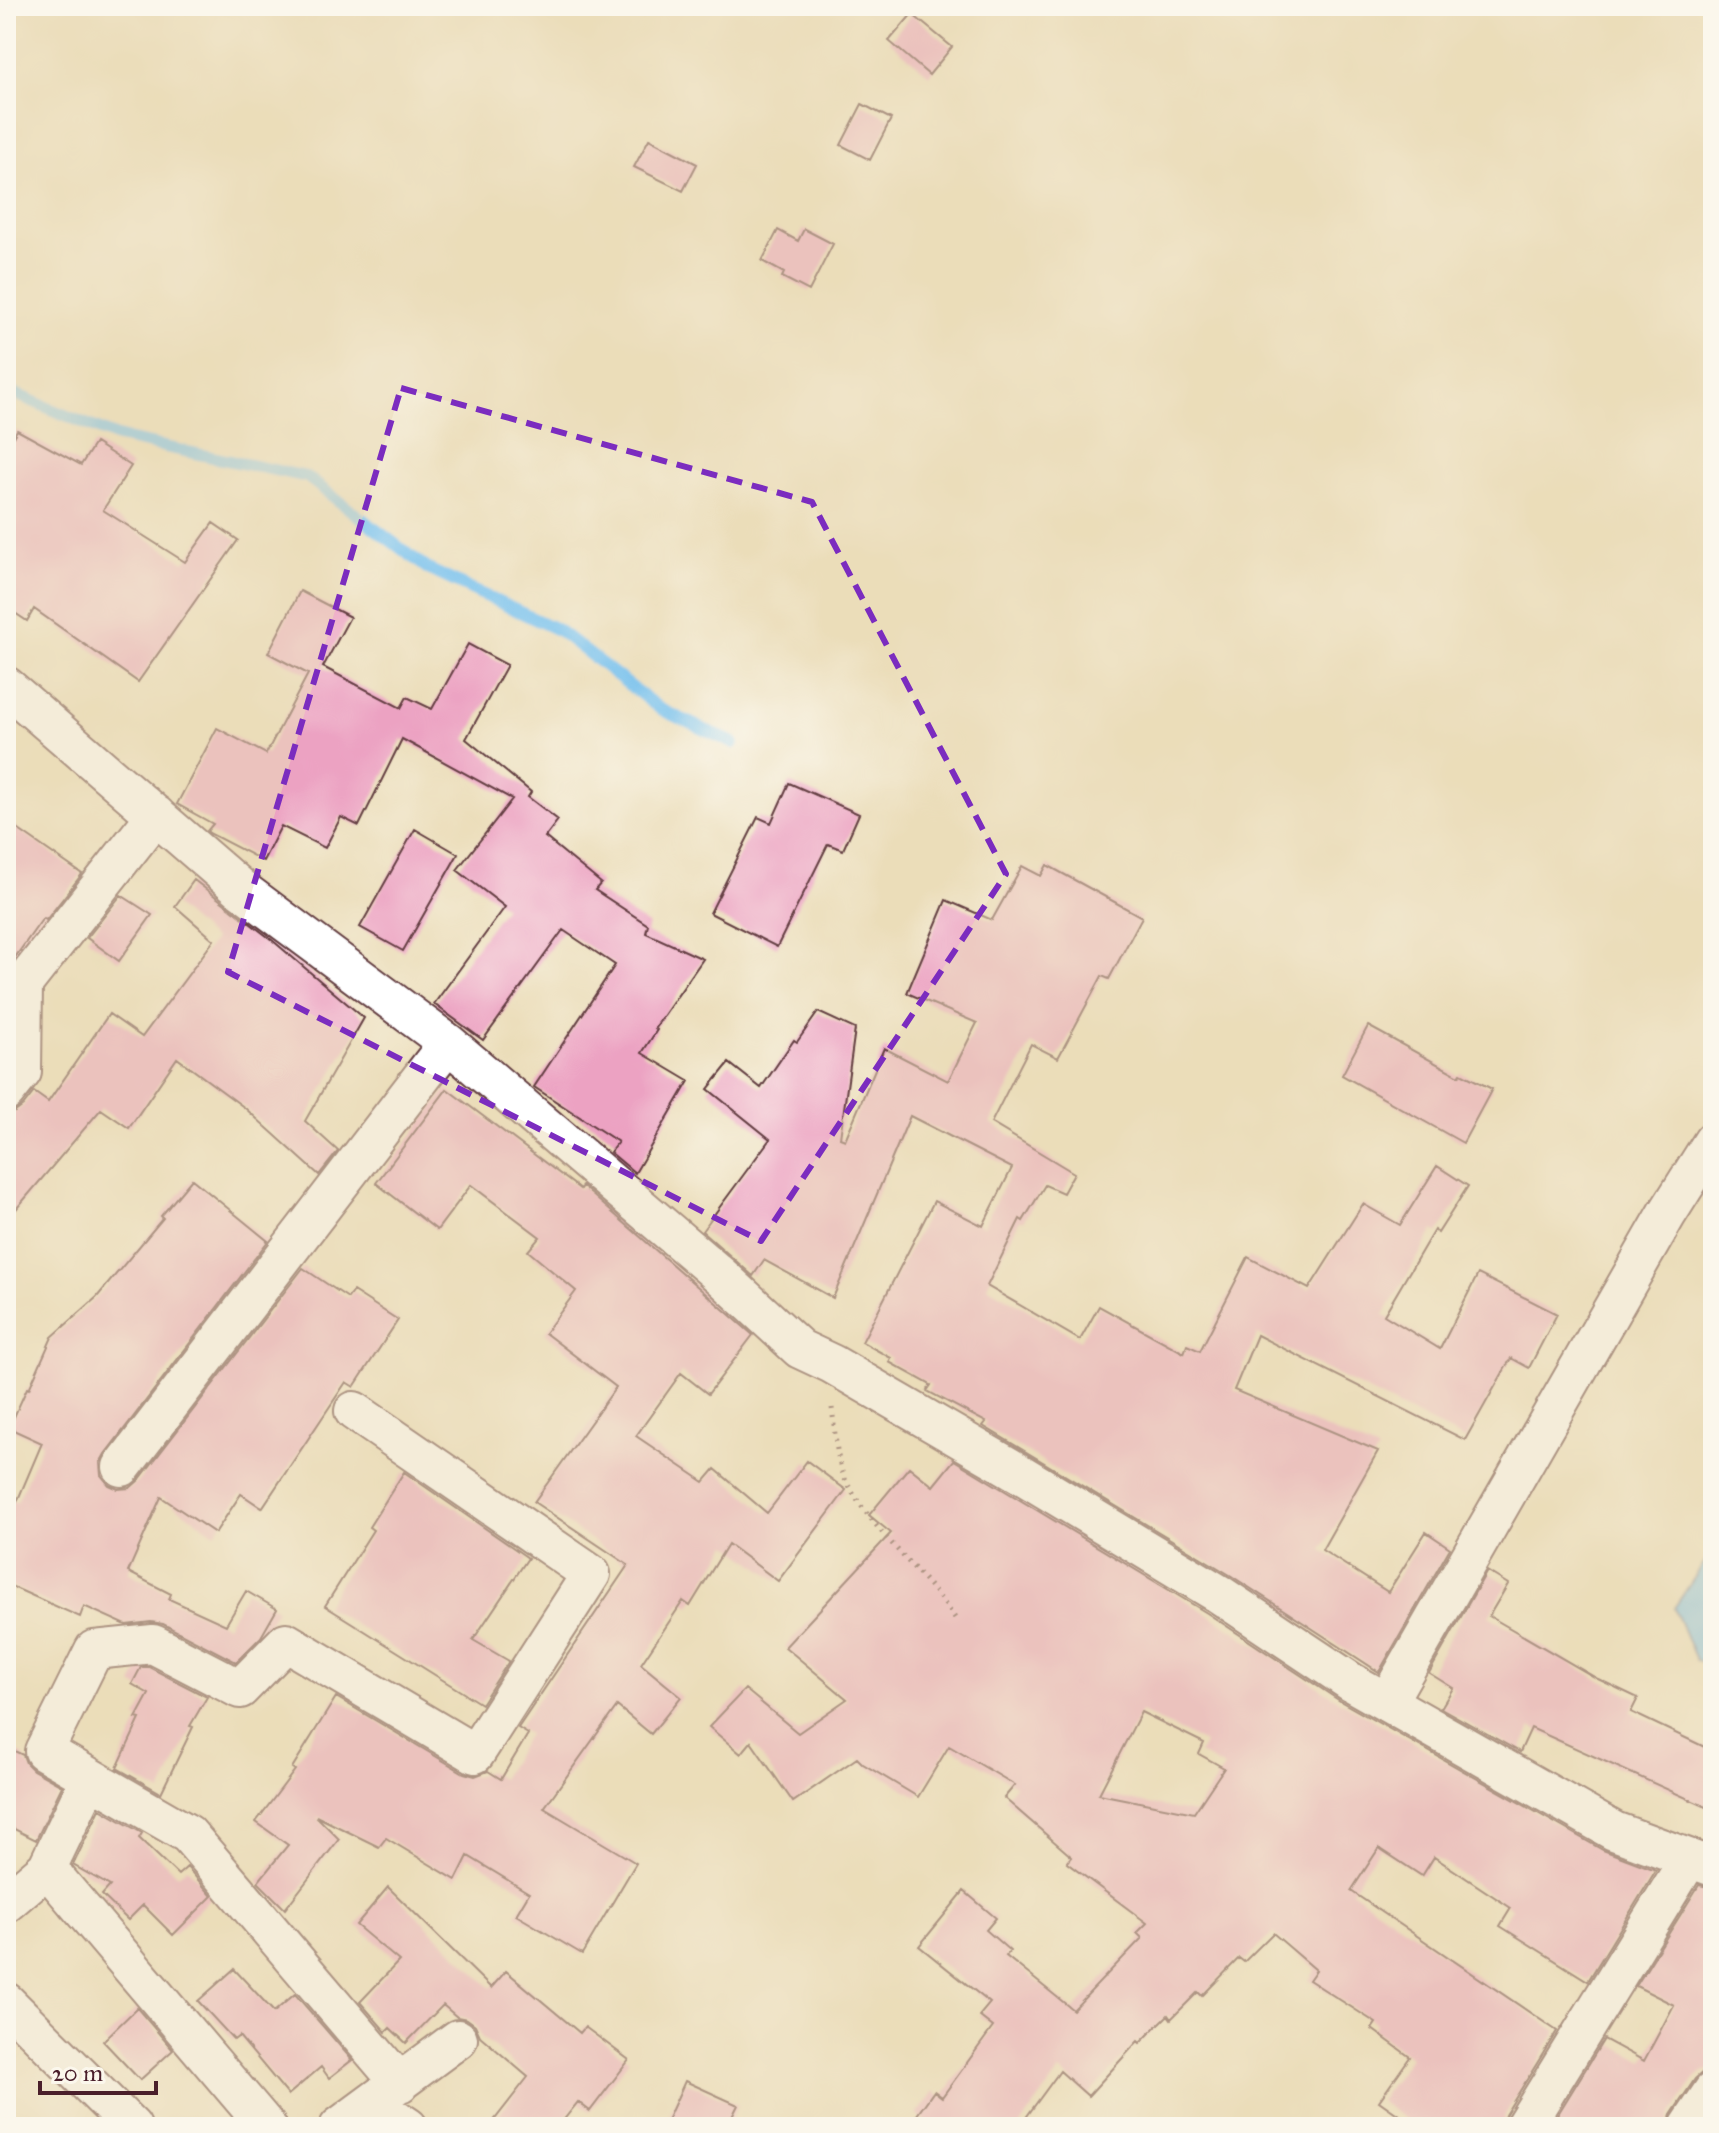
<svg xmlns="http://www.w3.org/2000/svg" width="1719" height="2133" font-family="'IM FELL Great Primer',serif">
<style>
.water{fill:#73bfed;stroke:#5e6f8c;stroke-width:2}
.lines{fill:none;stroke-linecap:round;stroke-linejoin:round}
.stream{stroke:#73bfed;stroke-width:12}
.building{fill:#eca2c2;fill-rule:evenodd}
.minor-casing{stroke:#623c40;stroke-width:42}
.path{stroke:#623c40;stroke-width:5;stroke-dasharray:2 6;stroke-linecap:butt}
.minor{stroke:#fff;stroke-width:38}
.marked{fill:none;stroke:#7b2cbf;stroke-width:6;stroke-dasharray:16 10;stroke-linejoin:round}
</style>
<rect width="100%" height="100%" fill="#fbf7ec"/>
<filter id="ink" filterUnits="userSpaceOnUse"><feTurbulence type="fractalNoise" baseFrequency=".0125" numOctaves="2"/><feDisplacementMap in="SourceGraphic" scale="16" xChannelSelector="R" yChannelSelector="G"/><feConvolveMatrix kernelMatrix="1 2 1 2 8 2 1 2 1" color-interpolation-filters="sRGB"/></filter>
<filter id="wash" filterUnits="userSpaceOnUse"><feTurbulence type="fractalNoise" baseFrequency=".006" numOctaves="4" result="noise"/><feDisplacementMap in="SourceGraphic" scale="32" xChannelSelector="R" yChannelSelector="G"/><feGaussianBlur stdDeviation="1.8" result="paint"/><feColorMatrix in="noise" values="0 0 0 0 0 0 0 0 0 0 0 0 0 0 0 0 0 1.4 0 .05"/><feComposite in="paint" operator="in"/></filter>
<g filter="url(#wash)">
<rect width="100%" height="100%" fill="#ebddb9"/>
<path class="water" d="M1713,1550V1667L1696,1660L1674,1608Z"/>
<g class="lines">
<path class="stream" d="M6,390L117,437L307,477L428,569L558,630L660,709L733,743"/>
</g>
<g id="blocks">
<path class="building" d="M912,14L952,47L929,75L889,41Z
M862,104L891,119L870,160L841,145Z
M649,139L697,164L683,191L634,167Z
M804,229L833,244L809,291L782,277L784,273L762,261L778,230L798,241Z
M17,430L81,465L95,443L131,466L103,510L185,562L213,523L238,540L138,682L34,609L27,621L6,607V449Z
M300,591L350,617L323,667L401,708L407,697L432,709L468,644L507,665L466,739L531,792L528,797L558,820L545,837L601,883L595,890L648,925L646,933L703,959L655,1028L657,1030L642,1053L689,1081L635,1173L610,1152L618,1142L534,1087L615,965L563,930L483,1040L434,1004L505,907L457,870L512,799L402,739L359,826L341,817L325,848L281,826L263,861L209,833L207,831L213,824L177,804L217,728L266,754L308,674L268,653Z
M789,783L859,814L843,850L828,844L777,947L710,913L758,817L771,823Z
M6,821L82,874L46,920L43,918L6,970Z
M415,829L458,854L403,951L360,927Z
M1047,865L1142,917L1109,979L1102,976L1058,1058L1031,1044L991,1123L1074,1173L1063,1193L1045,1185L1023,1221L1020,1219L987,1286L1080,1340L1099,1306L1184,1353L1187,1345L1200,1351L1248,1257L1309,1289L1363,1204L1400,1225L1437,1166L1468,1186L1438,1233L1434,1230L1384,1315L1440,1349L1478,1274L1557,1314L1529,1368L1511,1358L1465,1440L1257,1335L1234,1390L1378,1451L1322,1550L1388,1592L1426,1532L1450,1548L1379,1672L1230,1575L983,1426L986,1422L927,1391L931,1385L889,1362L891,1358L862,1342L934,1201L983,1226L1012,1168L910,1116L833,1298L764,1260L753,1276L702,1231L770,1139L708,1089L729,1063L761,1088L794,1040L797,1042L818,1012L855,1029L840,1138L845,1140L884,1048L948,1081L977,1023L907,993L946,900L992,920L1022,866L1041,876Z
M194,880L272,940L364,1018L305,1121L338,1151L319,1175L245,1108L177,1058L129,1128L101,1109L6,1221V1113L15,1112L23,1106L34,1092L48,1102L109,1014L142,1037L214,940L175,906Z
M121,895L152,915L119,961L87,938Z
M1368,1026L1459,1076L1461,1073L1492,1089L1463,1143L1342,1075Z
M447,1089L580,1189L582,1186L753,1335L708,1394L681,1373L636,1436L704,1482L715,1469L767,1513L807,1461L846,1490L778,1581L728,1544L690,1606L683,1601L641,1664L681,1697L651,1734L617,1706L544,1808L636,1863L582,1954L516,1915L529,1893L468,1856L456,1880L386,1838L379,1847L316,1816L339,1839L285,1909L258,1882L288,1845L256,1822L295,1770L292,1768L336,1697L464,1773L475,1776L488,1771L501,1779L528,1734L518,1728L628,1565L534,1502L616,1387L545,1333L576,1291L528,1251L540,1237L471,1185L437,1230L376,1183Z
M192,1179L268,1241L105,1454L100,1463L101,1475L109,1485L118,1489L130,1488L139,1480L303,1268L348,1298L353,1291L398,1320L354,1387L346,1382L262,1508L241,1494L215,1533L161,1497L128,1572L171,1594L169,1599L226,1625L246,1591L277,1609L261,1637L236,1662L163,1624L151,1622L126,1625L84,1606L80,1617L6,1584V1497L17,1502L42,1443L9,1428L27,1388L29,1389L52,1337L97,1297L163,1218L161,1216Z
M954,1460L1207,1613L1340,1701L1603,1850L1656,1870L1588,1981L1500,1926L1511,1908L1434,1857L1422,1876L1379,1848L1351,1891L1557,2031L1505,2115L1502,2127H1416L1379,2101L1410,2057L1372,2029L1376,2023L1309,1980L1316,1970L1273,1933L1244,1962L1239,1958L1202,1996L1198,1992L1171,2019L1168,2015L1140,2043L1138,2041L1088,2096L1060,2071L1019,2127H920L925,2120L917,2115L934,2091L942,2097L993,2027L979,2016L990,2003L919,1946L964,1891L996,1918L986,1930L1010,1951L1006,1956L1073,2010L1142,1938L1137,1933L1147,1923L1067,1863L1072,1857L1004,1798L1015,1785L949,1746L918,1797L863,1764L857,1758L793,1802L751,1742L741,1754L709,1727L745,1689L798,1733L847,1699L785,1647L891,1533L869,1515L909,1467L933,1486ZM1141,1712L1204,1743L1199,1754L1224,1768L1194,1813L1099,1794Z
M404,1472L528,1558L473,1640L509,1661L481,1704L325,1606L373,1530L369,1527Z
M1487,1571L1508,1584L1489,1616L1598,1679L1638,1698L1631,1712L1713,1751V1810L1531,1728L1520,1752L1441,1708L1453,1688L1429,1673Z
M141,1667H149L207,1697L190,1726L193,1727L161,1793L117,1768L140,1719L136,1718L149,1694L132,1684Z
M6,1747L23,1755L26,1763L33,1770L62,1786L36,1840L6,1825Z
M100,1809L142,1833L139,1838L178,1875L187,1867L212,1896L173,1935L143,1905L128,1920L102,1895L110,1886L73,1865Z
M1699,1885L1713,1888V2069L1703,2072L1695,2079L1671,2115L1667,2127H1550L1604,2039L1644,2061L1674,2005L1636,1986Z
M388,1887L491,1988L506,1971L580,2033L585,2027L629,2060L590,2111L578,2102L558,2127H489L528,2077L480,2036L475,2025L467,2019L457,2017L443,2005L406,2043L390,2028L386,2032L360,2002L399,1961L356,1925Z
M234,1969L274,2012L295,1994L352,2060L329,2078L321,2067L288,2095L239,2036L234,2040L198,2001Z
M137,2008L173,2050L140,2080L103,2041Z
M685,2081L738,2105L727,2127H664Z"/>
</g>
</g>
<g filter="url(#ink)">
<use href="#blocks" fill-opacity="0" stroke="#623c40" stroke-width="2"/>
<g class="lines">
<g class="minor-casing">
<path id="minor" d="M6,686L241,889L448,1043L721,1276L800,1349L832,1364L1009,1467L1219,1594L1351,1682L1614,1831L1713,1867
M6,1092L22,1072L23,984L156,815
M354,1411L591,1574L475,1754L286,1642L240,1689L153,1644L94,1650L44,1751L188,1834L400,2083
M122,1467L448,1043
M1387,1702L1667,1214L1713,1141
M47,1868L267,2127
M6,1903L47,1868L90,1778
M6,2002L132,2127
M372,2103L408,2127
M339,2127L458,2039
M1524,2127L1689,1859
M1689,2127L1713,2091"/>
</g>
<path class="path" d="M832,1408C835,1428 836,1463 846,1481C874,1534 924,1571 957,1621"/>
<use href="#minor" class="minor"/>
</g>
</g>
<path d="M0 0H1719V2133H0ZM401,388L812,502L1006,874L761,1241L228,972Z" fill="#ebddb9" fill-opacity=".55" fill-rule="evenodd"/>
<path class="marked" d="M401,388L812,502L1006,874L761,1241L228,972Z"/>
<rect width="1719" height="2133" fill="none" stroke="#fbf7ec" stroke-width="32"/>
<path d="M40 2081v12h116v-12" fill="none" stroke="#4a1f2b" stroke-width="4"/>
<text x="52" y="2081" font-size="24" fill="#4a1f2b" stroke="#fbf7ec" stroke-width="6" paint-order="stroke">20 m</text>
</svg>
